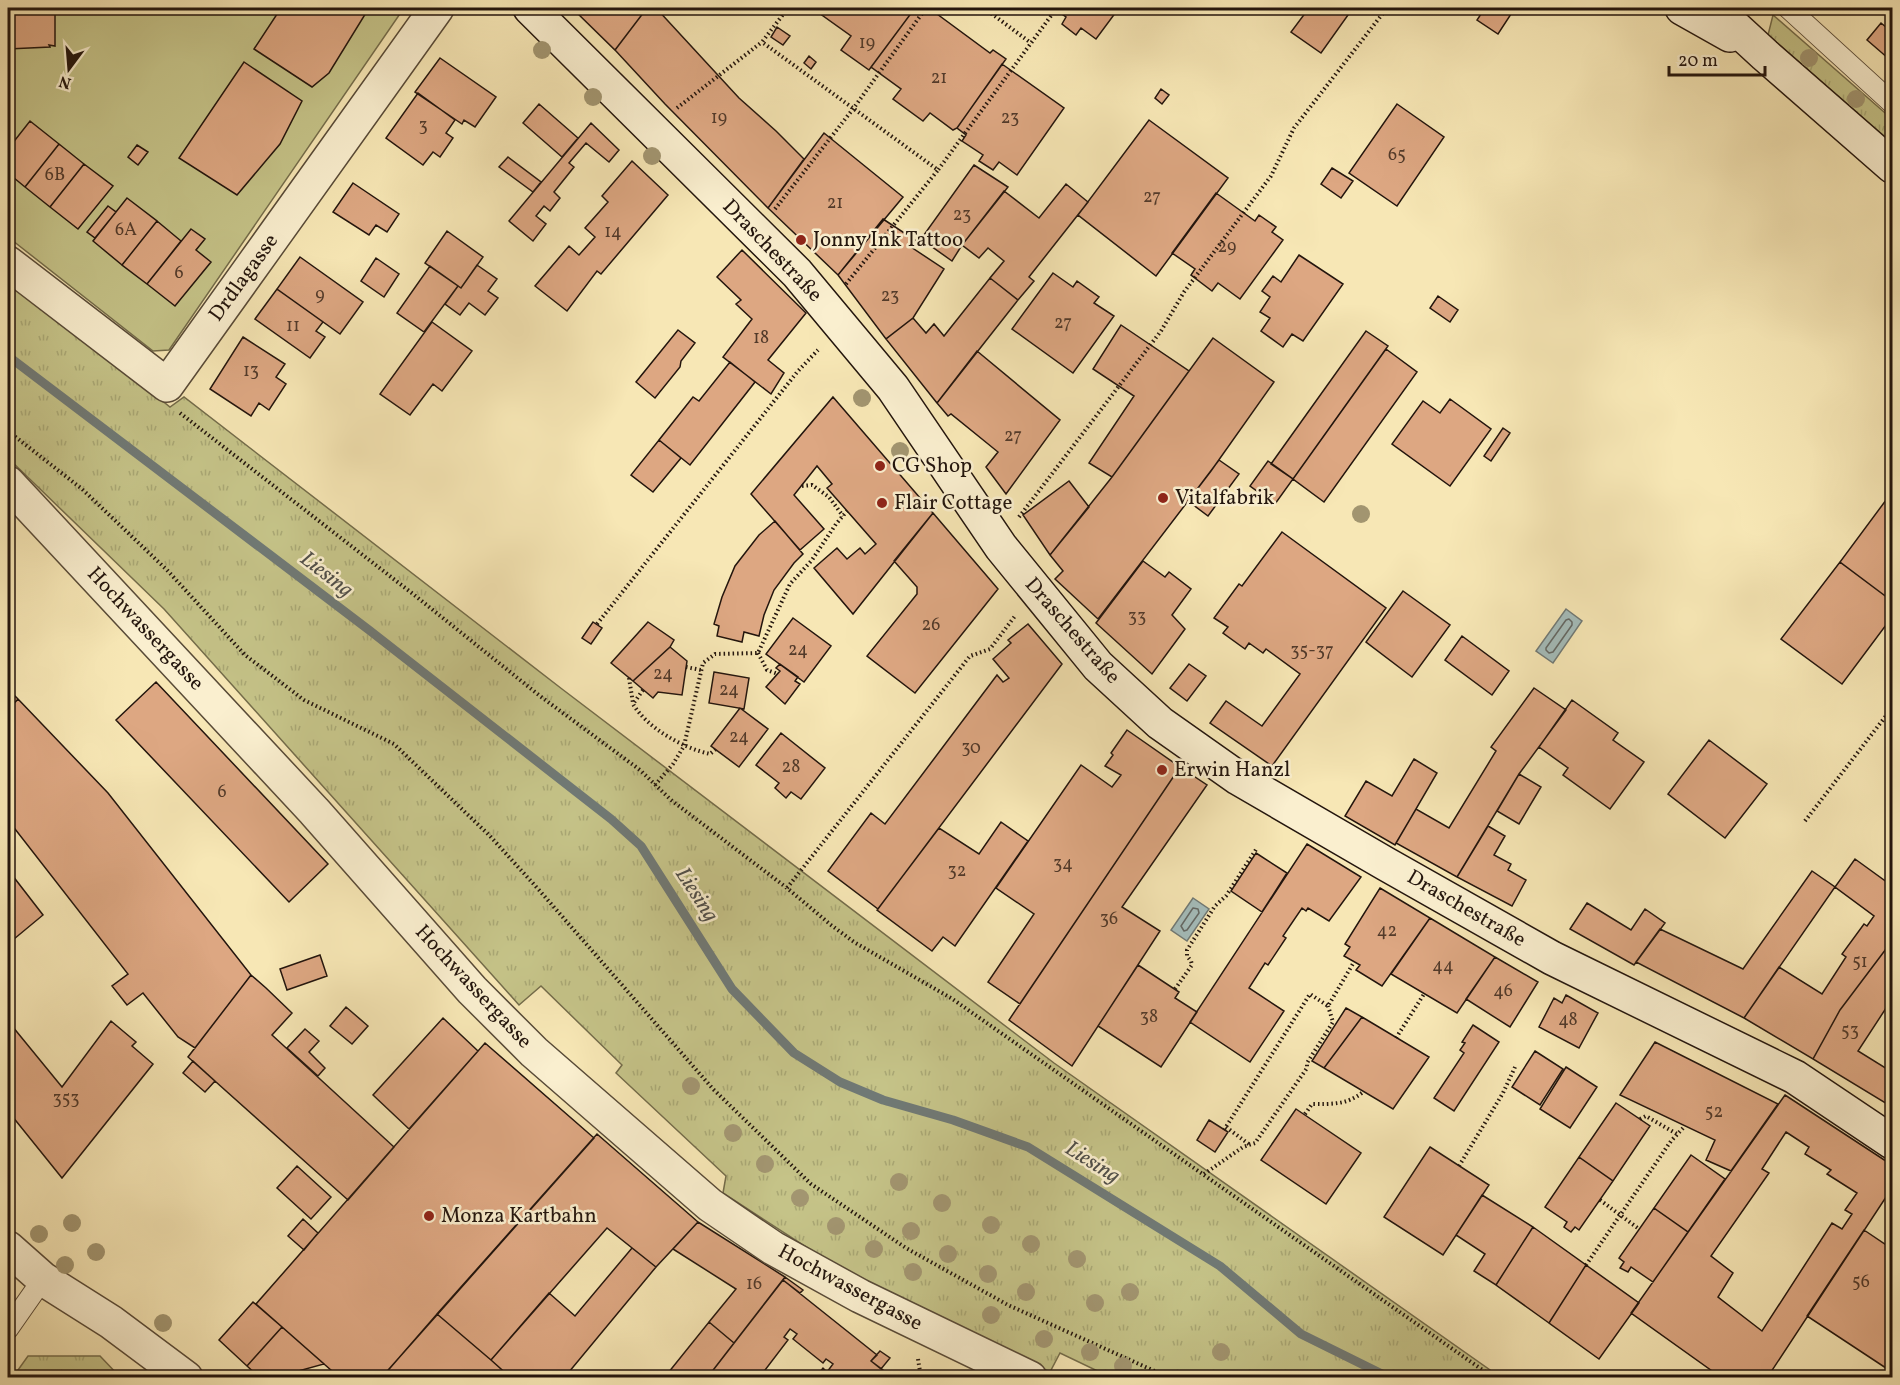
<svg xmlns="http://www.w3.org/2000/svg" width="1900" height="1385" font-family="Vollkorn,serif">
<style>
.grass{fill:url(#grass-tufts);stroke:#746c4a;stroke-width:1.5}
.garden{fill:#c5c388;stroke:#746c4a;stroke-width:1.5}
.water{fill:#a4bcba;stroke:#707975;stroke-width:1.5}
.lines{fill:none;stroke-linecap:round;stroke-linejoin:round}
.shore{stroke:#646864;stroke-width:1.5}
.stream{stroke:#707975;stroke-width:9}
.building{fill:#dda782;stroke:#23150d;stroke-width:1.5;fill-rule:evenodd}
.lane-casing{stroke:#584a37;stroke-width:22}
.street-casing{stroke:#584a37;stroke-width:36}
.secondary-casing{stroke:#23150d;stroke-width:36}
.path{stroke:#23150d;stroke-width:4;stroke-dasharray:1.5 3;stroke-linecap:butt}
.lane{stroke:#faefcf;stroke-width:20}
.street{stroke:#faefcf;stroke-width:33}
.secondary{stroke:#faefcf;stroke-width:33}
.tree{fill:#a29570}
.poi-dot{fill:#8f2418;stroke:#faefcf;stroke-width:2}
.labels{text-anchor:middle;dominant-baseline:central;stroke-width:5;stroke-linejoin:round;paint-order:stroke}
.number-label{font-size:18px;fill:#523a2a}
.poi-label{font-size:21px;fill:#23150d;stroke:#faefcf;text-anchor:start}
.street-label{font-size:21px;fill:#23150d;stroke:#faefcf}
.water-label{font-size:22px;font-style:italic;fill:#504f4a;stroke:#faefcf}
</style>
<defs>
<pattern id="grass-tufts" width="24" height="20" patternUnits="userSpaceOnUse" patternTransform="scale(1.5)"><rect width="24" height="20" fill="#c5c388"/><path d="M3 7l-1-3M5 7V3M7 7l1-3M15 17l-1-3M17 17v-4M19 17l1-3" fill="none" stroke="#a9a774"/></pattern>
</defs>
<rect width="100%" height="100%" fill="#f7e7b5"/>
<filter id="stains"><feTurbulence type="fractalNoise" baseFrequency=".00333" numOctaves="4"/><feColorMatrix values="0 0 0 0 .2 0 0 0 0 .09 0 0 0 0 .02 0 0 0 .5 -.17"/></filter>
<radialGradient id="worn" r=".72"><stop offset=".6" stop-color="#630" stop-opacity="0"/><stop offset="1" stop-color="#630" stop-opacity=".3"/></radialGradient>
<path class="grass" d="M1773,15L1892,119V144L1768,35Z
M8,276L170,407L184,397L562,689L1054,1063L1500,1377H1110L1060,1353L1050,1372L921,1311L823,1258L723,1193L726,1176L616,1073L622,1065L541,986L519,1005L164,609L8,458Z
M28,1356H100L120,1377H13Z"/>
<path class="garden" d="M8,8H404L169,350L153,351L8,237Z"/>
<path class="water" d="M1566,609L1582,621L1553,663L1536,651Z
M1193,898L1209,909L1187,941L1171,930Z"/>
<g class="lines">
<path class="shore" d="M1569,619L1572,622V625L1553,652L1549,653L1546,650V648L1566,620Z
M1193,908L1198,909L1199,913L1187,930L1184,931L1181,926Z"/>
<path class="stream" d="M8,356L369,630L611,819L641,846L732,989L794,1053L840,1082L883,1100L953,1120L1028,1147L1220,1266L1301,1334L1390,1378"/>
</g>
<path class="building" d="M8,8H48V14L55,13V46L49,45L50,47L8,49Z
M281,8H369L329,73L312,87L254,49Z
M572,8H647L615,50Z
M647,8H656L739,98L776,131L804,159L768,208L665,104L615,50Z
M812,8H915L869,70L841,50L851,36Z
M915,8H934L933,11L990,53L993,50L1006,59L957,128L953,130L930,113L923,121L893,99L901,89L871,67Z
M1053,8H1119L1096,39L1081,28L1076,35L1062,24L1066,17Z
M1309,8H1353L1321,53L1291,32Z
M1485,8H1515L1498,34L1477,20Z
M1881,23L1892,32V55L1889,59L1867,40Z
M777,27L790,36L783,45L771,37Z
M809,56L816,62L811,69L804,63Z
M440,58L496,97L475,127L464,120L462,124L415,92Z
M244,62L302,101L280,144L237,195L179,158Z
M1002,64L1064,108L1017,175L999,162L993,170L979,161L983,155L962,141L966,135L957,128Z
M1161,89L1169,95L1162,104L1155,98Z
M418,93L455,120L446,133L453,138L440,157L433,152L423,165L386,138Z
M539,104L578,138L562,157L523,123Z
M1397,104L1444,137L1397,206L1349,173Z
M1149,120L1228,178L1156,276L1078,215Z
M30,121L59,144L25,187L8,173V149Z
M591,123L619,150L609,162L586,143L569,163L574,167L554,192L560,198L550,211L544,206L536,216L546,224L533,241L509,221Z
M824,133L903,197L838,275L768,208Z
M59,144L84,164L50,207L25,187Z
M137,145L148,152L138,165L128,157Z
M508,157L541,182L533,192L499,167Z
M632,161L668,195L601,274L597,271L567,311L535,286L569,246L579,255L595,237L585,228L608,202L602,196Z
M84,164L113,186L78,229L50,207Z
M974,165L1008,187L962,245L952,261L921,239Z
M1332,168L1353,181L1341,198L1321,184Z
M353,183L399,214L387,232L376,225L369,235L333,212Z
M1066,184L1088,202L1029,277L1034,281L1018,300L990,278L1004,261L988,248L979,258L962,245L1004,191L1039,218Z
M1216,193L1255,221L1259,215L1276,227L1272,232L1283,240L1240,299L1218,283L1212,291L1191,275L1195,269L1172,253Z
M127,198L157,221L122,265L93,241Z
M108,206L116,212L95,238L87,232Z
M883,219L915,240L911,247L944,269L913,318L886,339L838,275Z
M157,221L181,241L147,284L122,265Z
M191,229L205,239L196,250L211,262L175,306L147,284Z
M447,231L483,257L461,288L425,263Z
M742,250L806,313L768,360L784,373L771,394L723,357L752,319L736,304L741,300L717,277Z
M1299,255L1343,284L1303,341L1292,334L1283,347L1261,331L1270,318L1260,312L1270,297L1262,291L1273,276L1281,282Z
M300,257L363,302L340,334L277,289Z
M376,258L399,274L384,297L361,281Z
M477,265L497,279L488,291L498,298L485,315L469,303L460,315L445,304L458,286L461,288Z
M430,266L458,286L424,332L397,313Z
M1053,273L1073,287L1077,281L1099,297L1094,303L1114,316L1073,373L1012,329Z
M990,278L1018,300L937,403L886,339L913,318L926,333L934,324L944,336Z
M277,289L323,322L316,331L325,337L310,358L255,319Z
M1438,296L1458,310L1450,322L1430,308Z
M432,322L472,351L442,391L433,384L410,415L380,394Z
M1121,325L1189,371L1112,477L1089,463L1134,396L1093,369Z
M678,330L695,343L681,361L680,367L655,398L636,382Z
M1366,331L1388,346L1293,479L1271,464Z
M243,337L285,364L276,377L286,384L269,410L259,403L251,416L210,389Z
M1213,338L1274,382L1211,471L1098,619L1055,579L1063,571L1050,555L1112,477Z
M1386,349L1417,372L1324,502L1293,479Z
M977,351L1060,420L1006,494L986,467L998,452L951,414L948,416L937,403Z
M730,362L755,382L690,465L659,440L693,397L699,401Z
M833,397L933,513L853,614L814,568L837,548L847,559L860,548L865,554L876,544L827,488L832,484L817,466L794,495L824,529L800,550L751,494Z
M1450,399L1491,429L1450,486L1392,444L1423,401L1440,413Z
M1503,428L1510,433L1491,461L1484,456Z
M659,440L681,458L653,492L631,475Z
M1219,460L1239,474L1208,516L1188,501Z
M1268,461L1293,479L1275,504L1250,486Z
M1069,481L1089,507L1050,555L1023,515Z
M1892,492V601L1840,562Z
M933,513L998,589L915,693L867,656L917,594V587L894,561Z
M775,521L803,554L794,563L774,590L764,615L759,636L744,632L742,642L717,636L719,626L714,624L722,597L735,566L759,535Z
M1282,532L1386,608L1272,766L1210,723L1226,701L1262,726L1300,674L1266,649L1263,653L1249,643L1245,649L1223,633L1228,627L1214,618L1239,584L1242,586Z
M1143,561L1165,577L1169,572L1191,589L1172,615L1185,629L1152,674L1096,623Z
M1840,562L1892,601V617L1842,684L1781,639Z
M1403,591L1450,625L1412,677L1366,642Z
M793,618L831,646L804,682L766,654Z
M593,622L602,628L591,644L582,638Z
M648,622L674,640L670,647L633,681L611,663Z
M1028,624L1062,664L878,909L828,871L871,813L885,824L997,675L1003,682L1009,678L993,659L1011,643L1008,640Z
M1462,636L1509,671L1492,695L1445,660Z
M670,647L687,661L682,695L658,692L653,698L633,681Z
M780,664L798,677L795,681L800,684L785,704L766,687L780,671L776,668Z
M1189,664L1206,676L1187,701L1170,688Z
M714,672L749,678L744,709L709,703Z
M156,682L328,864L289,902L116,720Z
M1534,688L1566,710L1519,774L1457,877L1396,843L1416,809L1449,828L1496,751L1491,747Z
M8,689L18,699L8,710Z
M18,699L108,793L251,975L195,1048L178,1037L143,993L127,1005L112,986L128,974L8,820V710Z
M1572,700L1618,733L1613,740L1644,762L1610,809L1563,775L1568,768L1539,747Z
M740,708L768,729L739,767L711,746Z
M1127,730L1180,767L1020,1004L988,982L1034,914L996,888L1081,765L1112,787L1121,775L1105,766L1113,755L1111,753Z
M781,733L825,768L801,799L791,792L786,798L775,788L779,783L756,765Z
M1709,740L1767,784L1725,838L1668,794Z
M1414,759L1437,773L1395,845L1345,816L1366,781L1392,796Z
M1180,767L1207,785L1122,907L1160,931L1072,1066L1009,1020Z
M1519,774L1541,787L1519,824L1497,811Z
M1001,822L1028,841L955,946L943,937L932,951L877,910L939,828L979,854Z
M1488,826L1505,836L1494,855L1511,864L1508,870L1526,880L1512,906L1457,877Z
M1307,844L1361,877L1329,921L1308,908L1306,911L1302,908L1283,936L1286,938L1268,965L1265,963L1249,988L1284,1011L1250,1062L1190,1022Z
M1256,853L1287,873L1262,912L1231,891Z
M1855,859L1891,885L1892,882V941L1840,1010L1813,1059L1744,1018L1779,967L1822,994L1846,957L1842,954L1864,924L1867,926L1874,916L1835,887Z
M9,871L43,915L8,944V872Z
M1812,871L1835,887L1744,1018L1636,962L1660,929L1743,969Z
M1380,888L1430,918L1382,986L1356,970L1360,965L1344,956L1350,947L1345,944Z
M1587,903L1631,930L1645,909L1665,923L1634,965L1570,929Z
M1430,918L1495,957L1457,1013L1391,974Z
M1892,941V999L1858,1051L1887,1069L1890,1064L1886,1061L1892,1052V1107L1813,1059L1840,1010Z
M320,955L327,976L287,990L280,969Z
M1495,957L1538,982L1510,1027L1466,999Z
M1138,965L1179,992L1175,998L1197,1012L1161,1067L1098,1026Z
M251,975L266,988L292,1013L272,1035L394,1147L348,1200L188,1057Z
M1566,995L1598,1013L1579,1048L1539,1027L1554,998L1562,1003Z
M346,1007L368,1026L352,1044L330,1026Z
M1346,1008L1362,1017L1324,1068L1312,1061Z
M1362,1017L1429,1057L1393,1109L1324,1068Z
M443,1018L478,1051L409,1129L373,1095Z
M8,1021L62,1087L111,1021L136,1042L132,1046L153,1064L62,1178L8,1111Z
M1473,1025L1499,1042L1454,1111L1434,1098L1464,1053L1460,1050L1465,1043L1462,1042Z
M305,1029L319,1041L309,1052L325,1068L318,1076L287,1048Z
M1655,1042L1778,1104L1731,1171L1706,1160L1715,1140L1620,1095Z
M485,1043L594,1138L381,1378H340L256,1304Z
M1535,1051L1563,1069L1540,1105L1512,1087Z
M193,1061L215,1081L205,1092L183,1073Z
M1566,1067L1597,1087L1570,1128L1540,1109Z
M1785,1095L1892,1165V1188L1767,1378H1722L1631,1313ZM1786,1132L1809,1147L1805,1154L1831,1170L1827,1174L1857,1193L1845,1210L1852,1214L1842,1229L1832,1223L1762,1331L1718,1297L1733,1273L1711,1256L1769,1173L1762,1169Z
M1616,1103L1650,1126L1613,1181L1579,1157Z
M1296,1109L1361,1153L1326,1204L1261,1160Z
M1209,1120L1228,1132L1215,1152L1197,1140Z
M597,1134L698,1222L656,1267L607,1228L491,1360L437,1314Z
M1430,1147L1489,1185L1443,1255L1384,1217Z
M1691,1155L1725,1179L1688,1232L1654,1208Z
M1579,1157L1613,1181L1579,1230L1575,1227L1571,1232L1564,1227L1567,1222L1545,1207Z
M297,1166L331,1197L311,1219L277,1188Z
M1482,1195L1533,1227L1496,1285L1474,1271L1485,1254L1456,1235Z
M1654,1208L1688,1232L1653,1282L1631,1267L1628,1272L1620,1268L1624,1262L1619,1258Z
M303,1219L318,1233L304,1250L288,1236Z
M698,1222L785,1277L734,1343L709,1322L736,1289L673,1249Z
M1533,1227L1586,1265L1549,1323L1496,1285Z
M1864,1230L1892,1249V1372L1807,1316Z
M632,1248L656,1267L564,1378H511L491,1360L549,1293L575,1316Z
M1586,1265L1639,1303L1599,1359L1549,1323Z
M785,1277L803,1290L800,1293L783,1280Z
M783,1280L877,1355L871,1361L887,1373L888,1378H815L823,1368L827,1372L833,1364L826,1359L823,1363L793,1339L797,1334L790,1329L784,1337L788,1340L759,1378H707Z
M253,1302L282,1327L247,1366L219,1340Z
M437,1314L491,1360L511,1378H387L384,1375Z
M709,1322L734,1343L707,1378H664Z
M282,1327L324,1364L273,1378H260L247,1366Z
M880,1351L890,1358L881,1369L871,1361Z"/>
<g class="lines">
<g class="lane-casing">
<path id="lane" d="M1788,8L1892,103
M8,1329L43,1279"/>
</g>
<g class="street-casing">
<path id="street" d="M8,263L167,385L437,8
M8,483L314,811L472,990L534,1052L710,1205L773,1248L860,1296L1030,1378
M8,1248L43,1279L111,1322L186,1378"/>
</g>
<g class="secondary-casing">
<path id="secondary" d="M530,8L797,273L893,388L1001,547L1098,666L1160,723L1238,778L1386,864L1552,958L1795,1077L1892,1142
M1682,8L1730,35
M1714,8L1765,55L1892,166"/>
</g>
<path class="path" d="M788,8L762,42L938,170L1056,9
M984,8L1031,43
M677,108L762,42
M775,209L853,109L926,8
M846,284L938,170
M180,413L413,594L540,696L640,770L671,800L787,888L831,925L854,942L951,998L1494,1378
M8,431L82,489L167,570L245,655L304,700L394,744L490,836L539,890L713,1089L811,1184L906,1248L1008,1305L1170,1378
M802,486L812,485L829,497L843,516
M1019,517L1161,331L1184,292L1271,176L1294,128L1387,8
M597,624L798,371L818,350
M758,653L767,670L778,674
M686,667L701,670
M629,678L633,703
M643,690L633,704C647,728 683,748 710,754L716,749
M655,785L673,764L684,746L703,663L715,654L758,653L790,584L812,560L836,524L847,511
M1805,821L1892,708
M787,888L970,656L990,649L1015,616
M1175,989L1192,965L1191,961L1187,956V950L1215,906L1226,896L1257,848
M1396,1038L1424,994
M1305,1114L1312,1104C1332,1104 1347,1105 1363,1092
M1640,1119L1646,1116L1677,1134
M1226,1127L1250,1145
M1224,1130L1310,994L1328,1006L1354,962
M1459,1166L1503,1093L1515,1067
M1204,1174L1243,1147L1255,1143L1307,1068V1063L1333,1022L1328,1006
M1600,1200L1639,1229
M1586,1265L1671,1141L1685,1126
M918,1359L921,1378"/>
<use href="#lane" class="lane"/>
<use href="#street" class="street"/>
<use href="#secondary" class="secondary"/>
</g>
<g class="tree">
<circle cx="542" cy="50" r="9"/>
<circle cx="1809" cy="58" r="9"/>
<circle cx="593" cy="97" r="9"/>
<circle cx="1856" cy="99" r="9"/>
<circle cx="652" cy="156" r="9"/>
<circle cx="862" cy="398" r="9"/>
<circle cx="900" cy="451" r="9"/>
<circle cx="1361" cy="514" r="9"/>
<circle cx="691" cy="1086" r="9"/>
<circle cx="733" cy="1133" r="9"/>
<circle cx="765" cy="1164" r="9"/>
<circle cx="899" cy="1182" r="9"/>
<circle cx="800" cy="1198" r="9"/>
<circle cx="942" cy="1203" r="9"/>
<circle cx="72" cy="1223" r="9"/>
<circle cx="991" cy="1225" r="9"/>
<circle cx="836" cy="1226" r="9"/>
<circle cx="911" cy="1231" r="9"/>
<circle cx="39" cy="1234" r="9"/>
<circle cx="1031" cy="1244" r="9"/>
<circle cx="874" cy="1249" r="9"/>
<circle cx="96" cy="1252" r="9"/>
<circle cx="948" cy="1254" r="9"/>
<circle cx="1077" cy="1259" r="9"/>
<circle cx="65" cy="1265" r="9"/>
<circle cx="913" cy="1272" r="9"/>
<circle cx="988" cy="1274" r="9"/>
<circle cx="1026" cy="1292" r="9"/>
<circle cx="1130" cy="1292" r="9"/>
<circle cx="1095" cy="1303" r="9"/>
<circle cx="991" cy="1315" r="9"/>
<circle cx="163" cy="1323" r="9"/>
<circle cx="1044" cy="1339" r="9"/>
<circle cx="1090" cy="1352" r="9"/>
<circle cx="1221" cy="1352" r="9"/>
<circle cx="1123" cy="1366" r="9"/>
</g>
<g class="poi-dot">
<circle cx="801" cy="240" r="6"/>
<circle cx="880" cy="466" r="6"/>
<circle cx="1163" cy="498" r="6"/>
<circle cx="882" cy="503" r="6"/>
<circle cx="1162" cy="770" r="6"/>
<circle cx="429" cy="1216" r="6"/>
</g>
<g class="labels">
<g class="number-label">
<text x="867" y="43">19</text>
<text x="939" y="78">21</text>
<text x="719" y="118">19</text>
<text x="1010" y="118">23</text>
<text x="423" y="126">3</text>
<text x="1397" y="155">65</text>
<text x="55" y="175">6B</text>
<text x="1152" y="197">27</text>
<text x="835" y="203">21</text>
<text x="962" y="215">23</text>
<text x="126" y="230">6A</text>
<text x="613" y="232">14</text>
<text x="1227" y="247">29</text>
<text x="179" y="273">6</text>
<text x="320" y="295">9</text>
<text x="890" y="296">23</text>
<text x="1063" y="323">27</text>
<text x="293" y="326">11</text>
<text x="761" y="338">18</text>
<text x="251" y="371">13</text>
<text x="1013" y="436">27</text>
<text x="1137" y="617">33</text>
<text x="931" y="625">26</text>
<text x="798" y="650">24</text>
<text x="1312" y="651">35-37</text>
<text x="663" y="674">24</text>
<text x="729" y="690">24</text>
<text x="739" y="737">24</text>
<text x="971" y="748">30</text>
<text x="791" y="767">28</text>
<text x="222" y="792">6</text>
<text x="1063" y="864">34</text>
<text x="957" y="871">32</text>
<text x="1109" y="919">36</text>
<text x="1387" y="931">42</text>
<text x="1860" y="962">51</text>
<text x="1443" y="966">44</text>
<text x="1503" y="991">46</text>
<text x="1149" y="1017">38</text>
<text x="1568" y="1020">48</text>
<text x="1850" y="1031">53</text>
<text x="66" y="1099">353</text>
<text x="1714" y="1112">52</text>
<text x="1861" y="1282">56</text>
<text x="754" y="1284">16</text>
</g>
<g class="poi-label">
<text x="813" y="240">Jonny Ink Tattoo</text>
<text x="892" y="466">CG Shop</text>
<text x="1175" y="498">Vitalfabrik</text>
<text x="894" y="503">Flair Cottage</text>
<text x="1174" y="770">Erwin Hanzl</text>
<text x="441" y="1216">Monza Kartbahn</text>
</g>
<g class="street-label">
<text transform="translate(772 251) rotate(46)">Draschestraße</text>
<text transform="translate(244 278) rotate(-54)">Drdlagasse</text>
<text transform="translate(145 629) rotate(47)">Hochwassergasse</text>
<text transform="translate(1072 631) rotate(49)">Draschestraße</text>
<text transform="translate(1466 909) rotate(30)">Draschestraße</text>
<text transform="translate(473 987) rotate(47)">Hochwassergasse</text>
<text transform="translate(850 1288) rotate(28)">Hochwassergasse</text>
</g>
<g class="water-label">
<text transform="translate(326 575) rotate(38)">Liesing</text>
<text transform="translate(696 895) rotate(57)">Liesing</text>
<text transform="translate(1092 1163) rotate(32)">Liesing</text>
</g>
</g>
<rect width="1900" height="1385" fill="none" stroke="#f7e7b5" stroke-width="30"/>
<rect x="9" y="9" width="1882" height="1367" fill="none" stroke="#23150d" stroke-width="3"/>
<rect x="15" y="15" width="1870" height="1355" fill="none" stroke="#23150d" stroke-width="1.5"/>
<g transform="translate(69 69) rotate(196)" stroke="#faefcf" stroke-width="4.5" paint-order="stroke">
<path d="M0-4.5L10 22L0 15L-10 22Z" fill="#23150d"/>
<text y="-9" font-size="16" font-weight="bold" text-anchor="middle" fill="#23150d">N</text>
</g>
<path d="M1669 66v9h96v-9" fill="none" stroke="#23150d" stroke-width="3"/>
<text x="1678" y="66" font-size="18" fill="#23150d" stroke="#faefcf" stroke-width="4.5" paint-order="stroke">20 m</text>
<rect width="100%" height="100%" filter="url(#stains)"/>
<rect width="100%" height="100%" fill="url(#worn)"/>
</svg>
